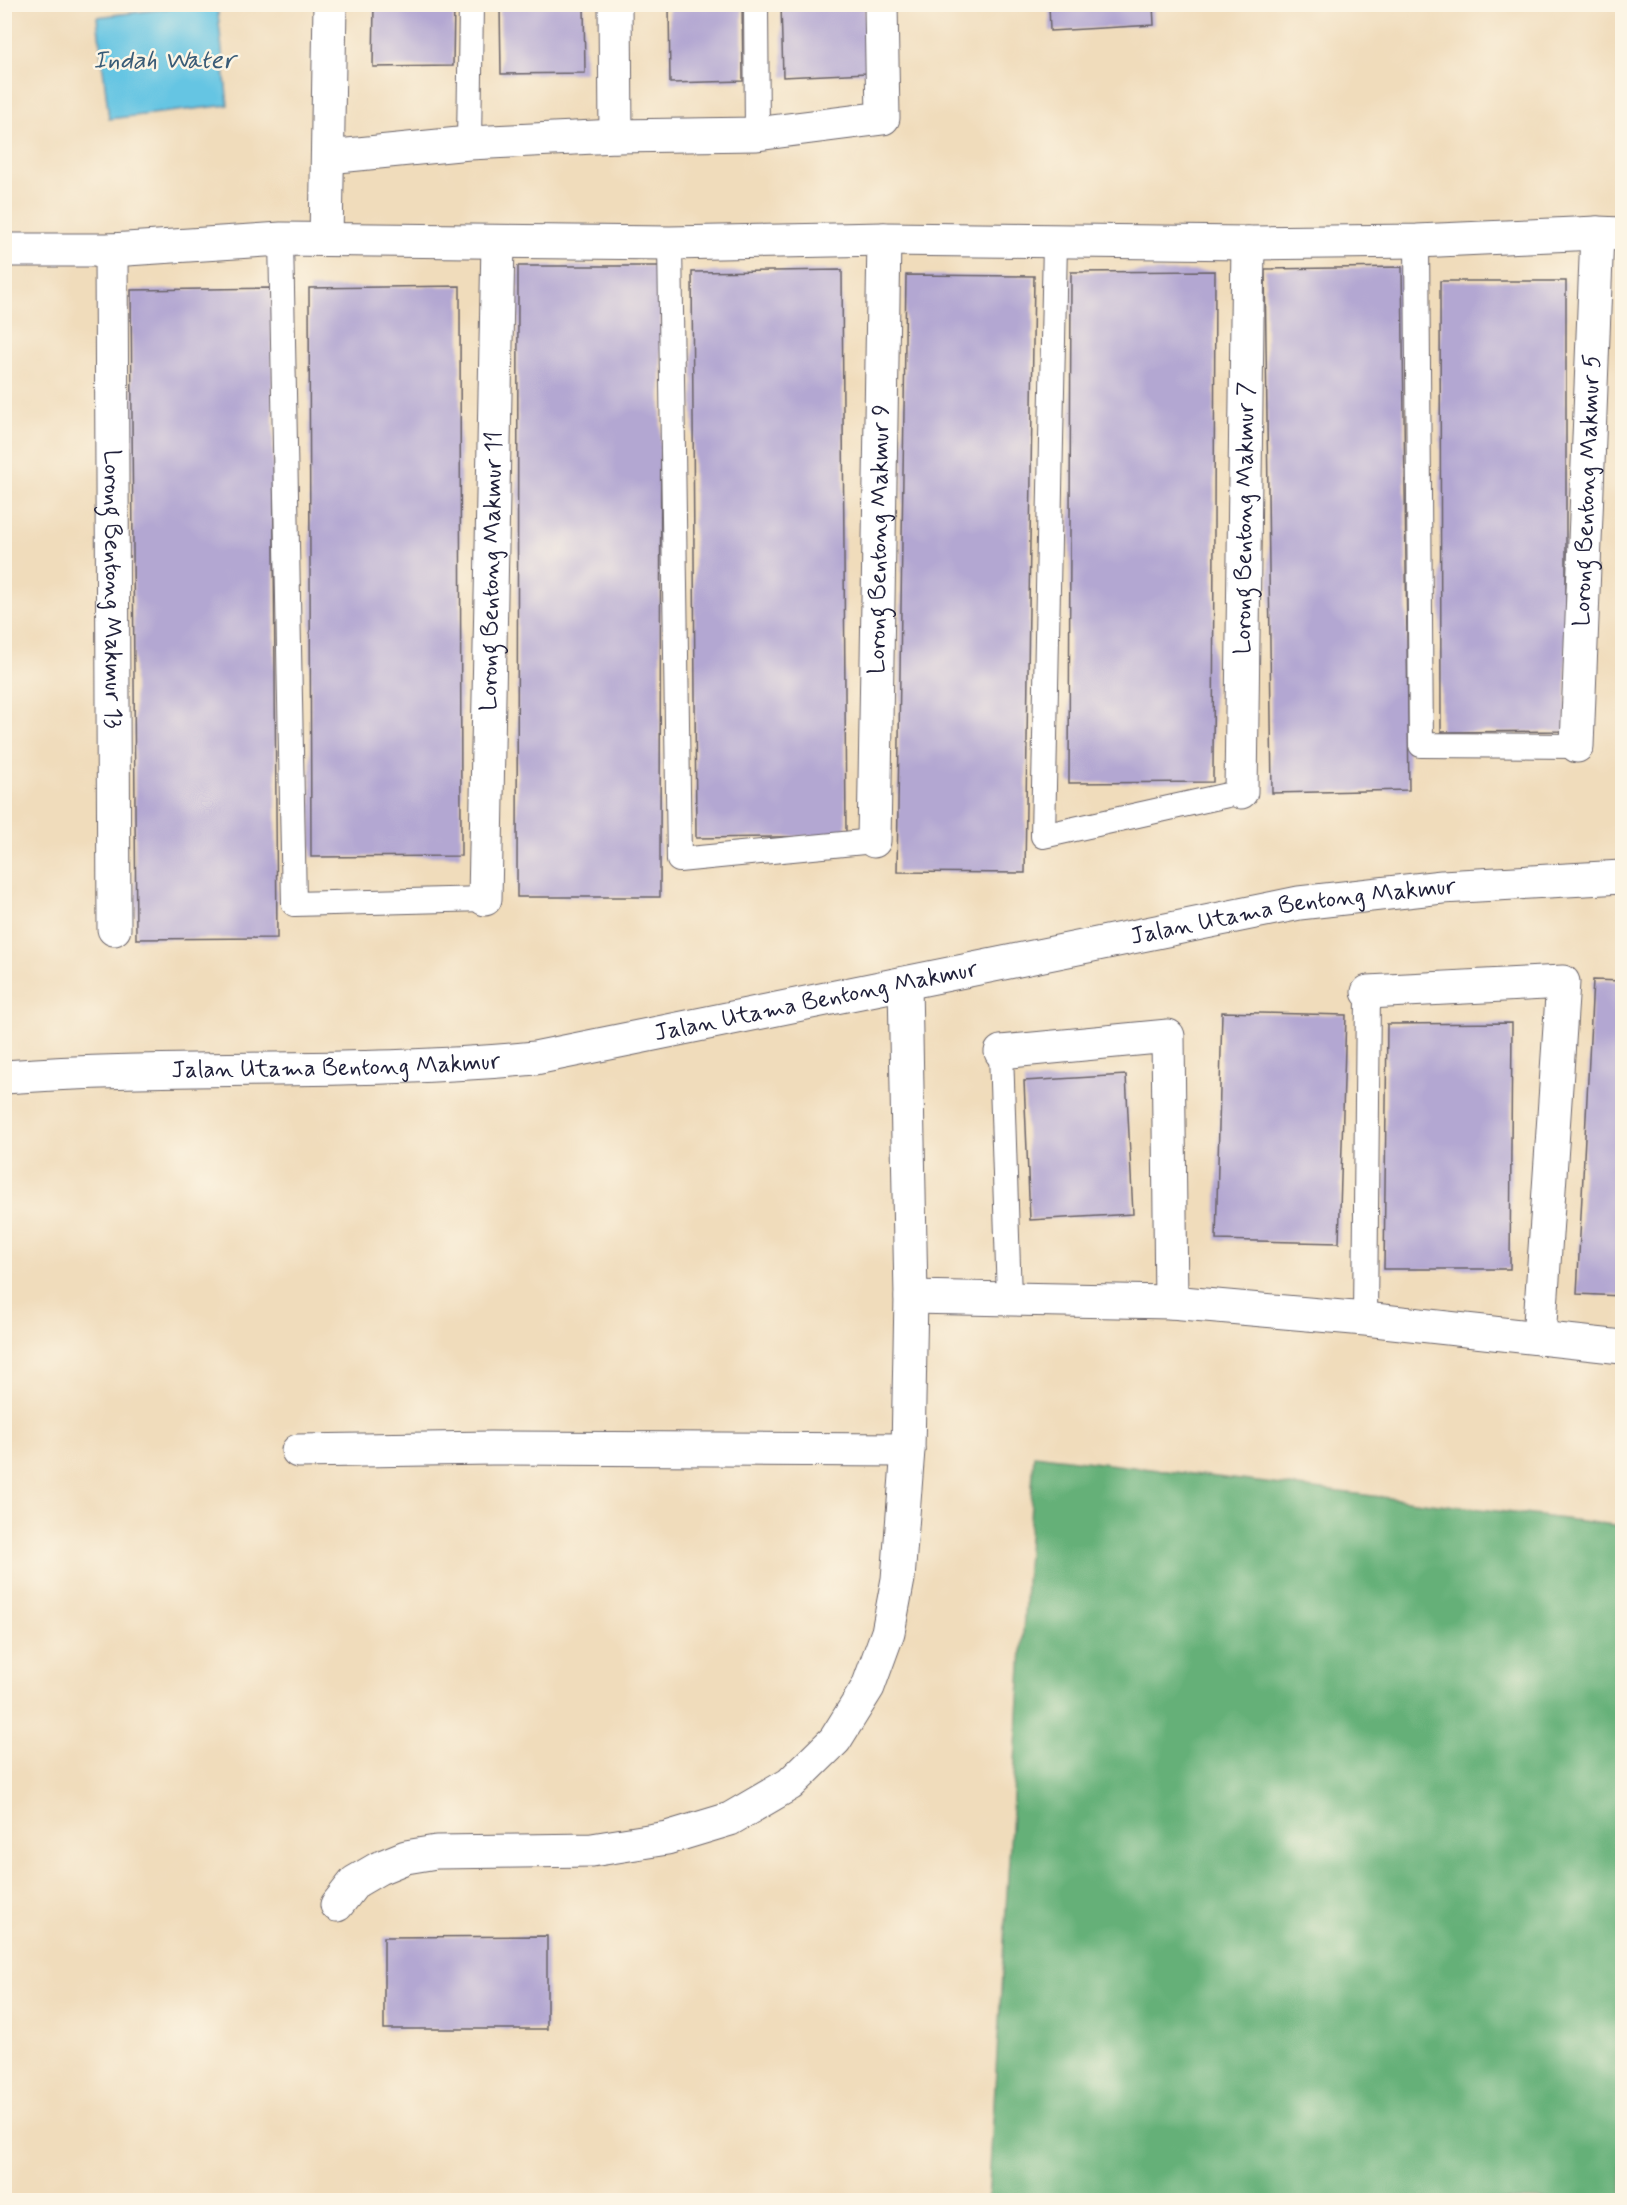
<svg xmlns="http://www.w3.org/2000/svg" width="1627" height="2205" font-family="Mynerve,sans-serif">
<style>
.forest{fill:#65b078;stroke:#44695a;stroke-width:1.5}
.water{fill:#65c5e3;stroke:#44748f;stroke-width:1.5}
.building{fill:#b3a7d2}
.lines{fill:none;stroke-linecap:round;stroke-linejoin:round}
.lane-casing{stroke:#6a6368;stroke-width:26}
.street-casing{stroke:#6a6368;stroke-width:35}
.lane{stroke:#fff;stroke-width:24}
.street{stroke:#fff;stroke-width:33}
.labels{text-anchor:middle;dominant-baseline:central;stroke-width:5;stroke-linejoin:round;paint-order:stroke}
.street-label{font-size:24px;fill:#22223b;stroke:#fcf5e5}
.water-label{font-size:26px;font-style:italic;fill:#395b76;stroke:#fcf5e5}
</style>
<rect width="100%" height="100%" fill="#fcf5e5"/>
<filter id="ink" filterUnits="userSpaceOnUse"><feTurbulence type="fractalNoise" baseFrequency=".0167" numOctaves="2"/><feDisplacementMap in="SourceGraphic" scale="12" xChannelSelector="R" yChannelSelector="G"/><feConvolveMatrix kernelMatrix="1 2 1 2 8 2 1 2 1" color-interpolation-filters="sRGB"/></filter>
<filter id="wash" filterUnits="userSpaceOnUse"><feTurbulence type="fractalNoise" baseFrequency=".008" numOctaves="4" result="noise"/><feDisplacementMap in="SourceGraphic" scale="24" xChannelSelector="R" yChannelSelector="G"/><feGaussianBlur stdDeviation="1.35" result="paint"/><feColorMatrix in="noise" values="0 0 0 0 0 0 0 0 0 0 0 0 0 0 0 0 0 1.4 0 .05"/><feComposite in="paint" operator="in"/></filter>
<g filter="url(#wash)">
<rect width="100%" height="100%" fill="#f0dcbb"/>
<path class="forest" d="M1034,1455L1622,1526V2200H988Z"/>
<path class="water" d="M198,5H217L228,105L109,119L97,17Z"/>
<g id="blocks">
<path class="building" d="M374,4H454L453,66L373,67Z
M500,4H584L585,73L501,74Z
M669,4H742L743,81L670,83Z
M1049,4H1153L1154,25L1050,31Z
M781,5H865L867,73L783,77Z
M518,266H661L660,897H517Z
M1402,267L1409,790L1272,793L1265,269Z
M842,270L846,836L696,838L692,272Z
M1215,271L1213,782L1069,783L1071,272Z
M906,275L1034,276L1025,873L897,872Z
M1440,281H1566V731L1441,732Z
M460,286L461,856L311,857L309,288Z
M272,288L277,938L136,939L131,290Z
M1593,980L1622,981V1296L1577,1294Z
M1222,1012L1346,1015L1339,1243L1216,1240Z
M1512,1023L1510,1269H1384L1387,1024Z
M1126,1075L1133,1214L1030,1220L1024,1081Z
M547,1936V2029H384V1937Z"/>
</g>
</g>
<g filter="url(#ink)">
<use href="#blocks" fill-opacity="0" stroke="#6a6368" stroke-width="1.5"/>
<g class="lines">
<g class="lane-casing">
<path id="lane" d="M756,4L757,134
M469,143L471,4
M281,239L294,904L485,899
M1417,241L1421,745L1577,746
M1055,242L1043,836L1241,792
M670,243L679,860L874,841
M1001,1052L1009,1298
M1365,1319L1368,992"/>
</g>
<g class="street-casing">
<g id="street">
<path d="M615,4L616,136"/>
<path d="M328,157L469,143L616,136L757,134L883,118L881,4"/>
<path d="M326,239L330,4"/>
<path d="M4,250H111L281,239L670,243L884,239L1248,243L1417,241L1597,233L1622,234"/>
<path id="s1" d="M111,250L114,929"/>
<path id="s2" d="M1577,746L1597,233"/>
<path id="s3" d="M1241,792L1248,243"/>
<path id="s4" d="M874,841L884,239"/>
<path id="s5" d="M485,899L498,242"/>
<path d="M1368,992L1563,982L1539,1338"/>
<path d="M1001,1052L1168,1036L1171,1302"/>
<path id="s6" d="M4,1077C181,1064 359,1075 535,1058L1299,903L1442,887L1622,877"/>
<path d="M911,1297L1171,1302L1365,1319L1622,1347"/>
<path d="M298,1451L491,1448L908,1450"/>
<path d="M337,1905L355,1882L379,1868L406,1857L436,1852L592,1850L667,1838L730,1819L790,1784L835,1740L868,1687L888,1632L898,1579L908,1450L911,1297L905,984"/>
</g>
</g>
<use href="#lane" class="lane"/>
<use href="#street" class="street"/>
</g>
</g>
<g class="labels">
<g class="street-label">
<text stroke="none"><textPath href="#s2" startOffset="256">Lorong Bentong Makmur 5</textPath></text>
<text stroke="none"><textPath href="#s3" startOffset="274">Lorong Bentong Makmur 7</textPath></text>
<text stroke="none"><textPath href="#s4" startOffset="302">Lorong Bentong Makmur 9</textPath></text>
<text stroke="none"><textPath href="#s5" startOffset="328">Lorong Bentong Makmur 11</textPath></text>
<text stroke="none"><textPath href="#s1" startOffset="339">Lorong Bentong Makmur 13</textPath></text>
<text stroke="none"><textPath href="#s6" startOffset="1304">Jalan Utama Bentong Makmur</textPath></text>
<text stroke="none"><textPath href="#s6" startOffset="818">Jalan Utama Bentong Makmur</textPath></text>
<text stroke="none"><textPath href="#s6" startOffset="332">Jalan Utama Bentong Makmur</textPath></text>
</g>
<g class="water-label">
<text x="164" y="61">Indah Water</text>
</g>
</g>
<rect width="1627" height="2205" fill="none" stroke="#fcf5e5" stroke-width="24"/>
</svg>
